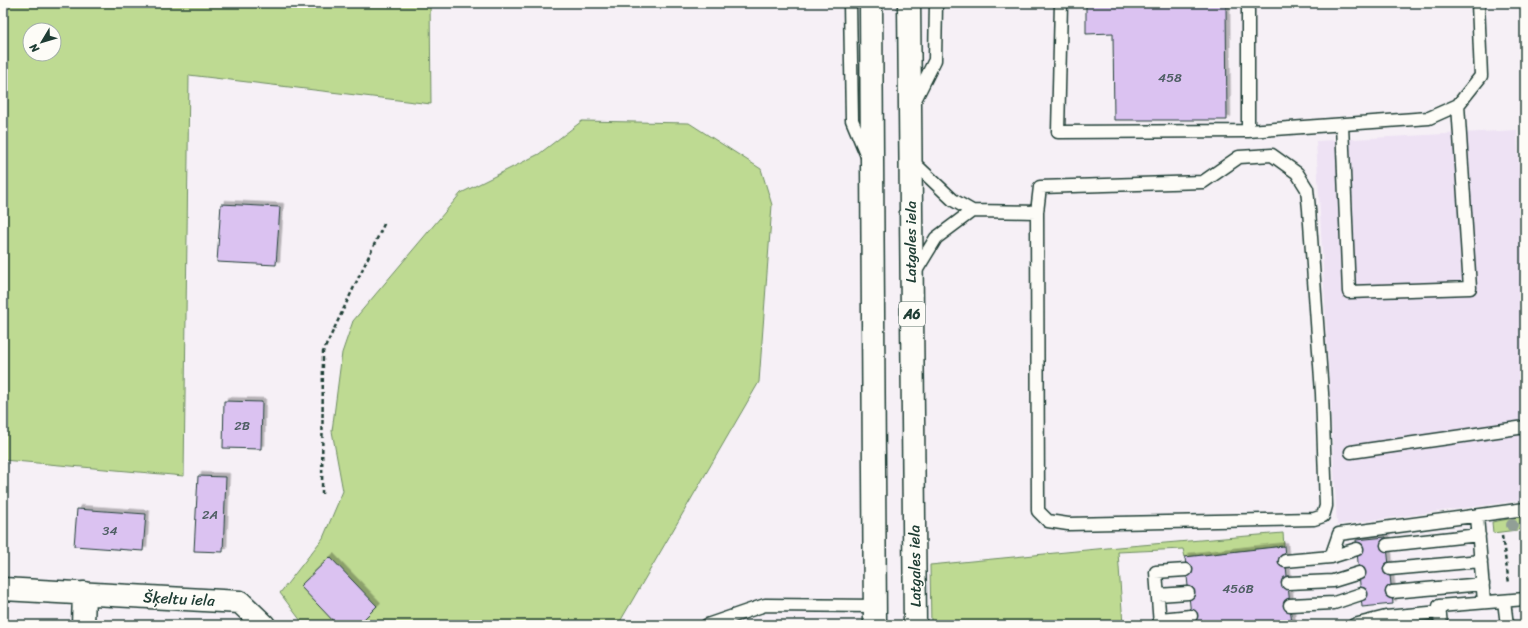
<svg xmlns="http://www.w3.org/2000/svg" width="1528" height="628" font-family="Sriracha,sans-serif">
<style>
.built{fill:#eee2f4}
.green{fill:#beda92;stroke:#6e8c63;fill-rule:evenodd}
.building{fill:#dbc2f1;stroke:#1f3d34;filter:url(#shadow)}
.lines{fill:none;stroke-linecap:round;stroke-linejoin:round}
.lane-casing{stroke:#1f3d34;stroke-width:15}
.street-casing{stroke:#1f3d34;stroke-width:25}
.highway-casing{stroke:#1f3d34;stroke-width:25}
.path{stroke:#1f3d34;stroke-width:2.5;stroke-dasharray:4 3;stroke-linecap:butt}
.lane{stroke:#fdfcf7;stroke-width:12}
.street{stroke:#fdfcf7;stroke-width:22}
.highway{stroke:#fdfcf7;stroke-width:22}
.tree{fill:#919f96}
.labels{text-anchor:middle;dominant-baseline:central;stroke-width:3;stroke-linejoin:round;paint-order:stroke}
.number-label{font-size:13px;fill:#4e5e63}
.shield{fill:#fdfcf7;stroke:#62766e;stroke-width:1}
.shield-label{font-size:14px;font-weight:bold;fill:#1f3d34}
.street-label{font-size:15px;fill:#1f3d34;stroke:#fdfcf7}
</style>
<defs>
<filter id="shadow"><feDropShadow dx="3.5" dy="-3.5" stdDeviation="0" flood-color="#0004"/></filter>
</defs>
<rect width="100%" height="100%" fill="#f6f0f6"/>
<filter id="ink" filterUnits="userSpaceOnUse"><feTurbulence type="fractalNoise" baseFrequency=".025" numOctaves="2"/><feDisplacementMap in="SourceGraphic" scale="8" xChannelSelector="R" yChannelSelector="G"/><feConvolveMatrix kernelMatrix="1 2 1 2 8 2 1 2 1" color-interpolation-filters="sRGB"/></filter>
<g filter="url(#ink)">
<path class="built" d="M1517,130L1525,285V500L1337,525L1316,141Z"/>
<path class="green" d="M3,3H430L431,104L189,75L184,476L3,460ZM30,30H54V54H30Z
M582,121L689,123L761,169L772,205L759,382L618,625H304L280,593L323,538L343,491L332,431L342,353L353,321L461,193L539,154Z
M1525,516V529L1493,533L1492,522Z
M1283,533L1284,546L1185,557L1183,549L1118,552L1123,625H931L930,565L1118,547Z"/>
<path class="building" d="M1086,3H1226L1227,120H1114L1113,33L1086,34Z
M221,204L280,207L276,265L217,262Z
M224,401L262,402L261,449L223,448Z
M198,476L226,477L223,552L194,551Z
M77,509L146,514L143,551L74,546Z
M1386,537L1393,604L1362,607L1356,540Z
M1284,546L1292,625H1192L1185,557Z
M330,557L377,606L358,625H337L300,586Z"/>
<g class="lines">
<g class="lane-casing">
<path id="lane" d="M850,3L852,120L867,156
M1061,3L1058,132L1248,131L1429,118L1458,105L1481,76L1478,3
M914,102L935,60L936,3
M1342,125L1349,292L1470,288L1458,105
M1248,131V3
M911,160L953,200L972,211L1037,212L1038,511L1048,521L1068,524L1314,519L1323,516L1326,506L1322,393L1309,209L1307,189L1297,173L1272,155L1239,157L1203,182L1040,187L1037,212
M914,274L936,238L972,211
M1351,452L1525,427
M1477,516L1484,602
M1387,545L1479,535
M1331,557L1339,534L1525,509
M1285,561L1331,557L1357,549
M1390,569L1481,561
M1288,583L1333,581L1359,573
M1392,592L1483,584
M1158,595L1188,593
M1504,601L1507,625
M1290,605L1334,603L1361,594
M1160,619L1191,616
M707,625L765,605L875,606
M1160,625L1156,572L1186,570
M1354,625L1386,617L1440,612
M1441,625L1439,606L1525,599"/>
</g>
<g class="street-casing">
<path id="street" d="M3,589L240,602L264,625
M83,625L84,593"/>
</g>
<g class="highway-casing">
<path id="highway" d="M871,3L875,625
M909,3L915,625"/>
</g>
<path class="path" d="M322,494L323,352L385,222
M1502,536L1509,583"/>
<use href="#lane" class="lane"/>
<use href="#street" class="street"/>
<use href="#highway" class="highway"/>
</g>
<circle class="tree" cx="1512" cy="525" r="6"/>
</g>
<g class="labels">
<g class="number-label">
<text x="1170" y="77">458</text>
<text x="242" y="425">2B</text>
<text x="210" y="514">2A</text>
<text x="110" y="530">34</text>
<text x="1238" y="588">456B</text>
</g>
<rect class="shield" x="899" y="302" width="26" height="24" rx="3"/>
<g class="shield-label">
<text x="912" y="314">A6</text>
</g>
<g class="street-label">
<text transform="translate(911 242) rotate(-90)">Latgales iela</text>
<text transform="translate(915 566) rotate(-91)">Latgales iela</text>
<text transform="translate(179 599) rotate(3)">Šķeltu iela</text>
</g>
</g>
<rect width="1528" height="628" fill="none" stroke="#fdfcf7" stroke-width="16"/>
<rect x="8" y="8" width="1512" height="612" fill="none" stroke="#1f3d34" stroke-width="1.5" filter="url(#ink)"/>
<g transform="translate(42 42) rotate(232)"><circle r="19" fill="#fdfcf7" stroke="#a4b0a9"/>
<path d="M0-3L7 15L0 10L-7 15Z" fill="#1f3d34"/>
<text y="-6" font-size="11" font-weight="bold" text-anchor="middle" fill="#1f3d34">N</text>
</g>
</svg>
